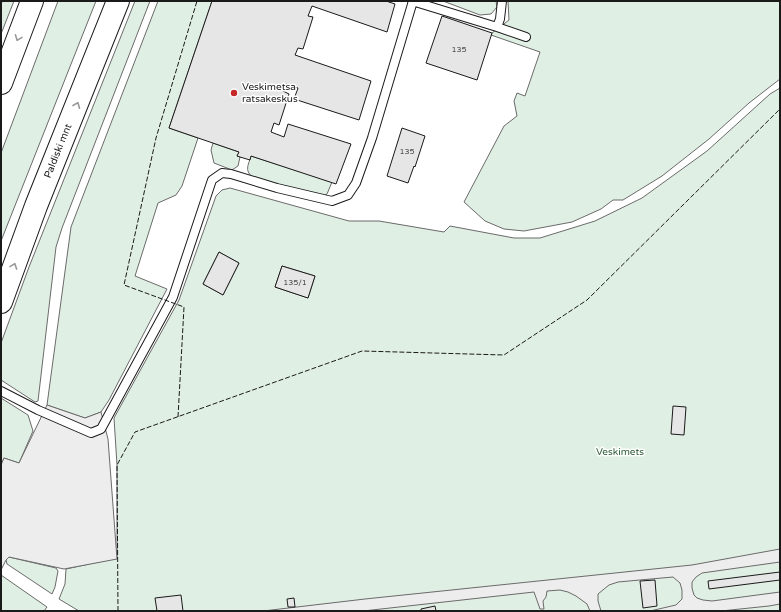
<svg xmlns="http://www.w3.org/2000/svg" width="781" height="612" font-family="'Varela Round',sans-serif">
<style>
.green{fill:#e0efe3;stroke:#6a6a6a;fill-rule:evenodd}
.parking{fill:#ededed;stroke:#6a6a6a}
.building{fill:#e6e6e6;stroke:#1a1a1a}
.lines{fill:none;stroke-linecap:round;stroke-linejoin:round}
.service-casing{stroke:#1a1a1a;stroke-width:10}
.primary-casing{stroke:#1a1a1a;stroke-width:24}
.service{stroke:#fff;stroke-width:8}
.primary{stroke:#fff;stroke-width:22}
.fence{stroke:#1a1a1a;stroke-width:1;stroke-dasharray:5 2;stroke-linecap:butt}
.oneway{stroke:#989898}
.poi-dot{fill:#c62828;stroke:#fff;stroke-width:1.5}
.labels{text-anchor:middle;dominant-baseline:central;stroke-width:3;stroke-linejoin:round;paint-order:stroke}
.number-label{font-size:8px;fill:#4d4d4d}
.poi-label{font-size:10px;fill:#1a1a1a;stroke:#fff;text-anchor:start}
.street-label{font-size:10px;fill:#1a1a1a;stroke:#fff}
.park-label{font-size:10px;fill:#2b5a34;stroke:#fff}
</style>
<rect width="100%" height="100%" fill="#fff"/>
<path class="green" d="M2,1H14L1,34V6Z
M58,1H96L1,241V153Z
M135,1H150L62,228L56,247L38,401L35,402L1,380V343L29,267Z
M158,1H212L169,128L198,138L182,186L176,195L158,203L135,276L167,289L109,400L101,412L85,418L47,405L71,227Z
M443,1H496L497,7L491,14L480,15Z
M508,1H780V79L749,103L709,139L662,176L623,200H613L601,209L572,222L524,231L504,229L485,221L464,202L504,126L517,116L514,101L517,93L525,96L540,52L491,35L492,33L509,20Z
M780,88V611H79L59,599L65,584L66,569L117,558V465L114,418L179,300L216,196L222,190L230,188L349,221H379L444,232L450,226L514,238H540L595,221L642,198L707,151L770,94ZM219,252L239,263L223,295L203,284ZM282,266L315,276L308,298L275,287Z
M213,143L239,152L237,156L240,157L238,166L232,170L214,163L211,150Z
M251,156L332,182L327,194L321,198L254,178C244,171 248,166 251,156Z
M1,398L28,415L33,431L19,463L4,458L1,465Z
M9,557L56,568L58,571L55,587L52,594L7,564L6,560Z
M1,575L47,607L44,611H1Z"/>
<path class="parking" d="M47,405L85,418L101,412L108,439L117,559L64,569L9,557L6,560L1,570V465L4,458L19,463Z
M780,549V562L702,573L696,577L692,582V588L694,595L697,598L703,600L712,601L780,592V604L769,606L721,611H650L676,605L682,599V590L680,583L673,577L618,582L609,585L598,594V601L601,611H590L587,604L576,596L568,592L560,590L547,591L546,597L543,601L544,609H540L534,592L363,611H263L365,599L692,565Z"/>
<path class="building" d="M212,1H386L395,4L387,32L312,6L308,16L313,17L303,49L298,48L295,55L371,81L359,120L294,99L298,88L286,84L283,91L289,94L279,125L274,123L271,132L284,137L288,124L351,144L336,184L251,156L250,160L240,157L237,156L239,152L169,128Z
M442,16L492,33L477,80L426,63Z
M402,128L425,136L415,167L414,166L408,183L387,176Z
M219,252L239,263L223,295L203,284Z
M282,266L315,276L308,298L275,287Z
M673,406L686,407L684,435L671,434Z
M780,572V580L709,589L708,581Z
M655,580L657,606L643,608L640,581Z
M181,595L183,611H157L155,598Z
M294,598L295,607H288L287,599Z
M435,606L436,611H421V609Z"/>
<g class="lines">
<g class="service-casing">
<path id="service" d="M412,1L497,27L500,19L502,1
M497,27L526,37
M1,391L38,410L91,433L101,429L173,297L212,180L222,173L231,174L277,188L332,201L348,195L356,183L372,138L413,1"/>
</g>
<g class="primary-casing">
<path id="primary" d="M1,83L32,1
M1,302L36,206L118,1"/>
</g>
<use href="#service" class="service"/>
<use href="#primary" class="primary"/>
<path class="fence" d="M178,417L184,307L124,285L156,138L197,1
M118,611L117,465L135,432L362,351L504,355L587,300L780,109"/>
</g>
<defs><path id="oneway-chevron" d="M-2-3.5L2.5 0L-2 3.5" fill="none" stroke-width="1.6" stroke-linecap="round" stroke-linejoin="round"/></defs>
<g class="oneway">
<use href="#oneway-chevron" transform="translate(18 38) rotate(111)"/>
<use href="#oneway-chevron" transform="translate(77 105) rotate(-68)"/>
<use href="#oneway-chevron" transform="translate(14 266) rotate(-70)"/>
</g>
<circle class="poi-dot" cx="234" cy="93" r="4"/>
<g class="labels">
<g class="number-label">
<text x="459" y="49">135</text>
<text x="407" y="151">135</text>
<text x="295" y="282">135/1</text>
</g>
<g class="poi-label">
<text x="242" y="87">Veskimetsa<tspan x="242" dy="12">ratsakeskus</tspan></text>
</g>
<g class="street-label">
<text transform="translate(58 151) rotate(-68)">Paldiski mnt</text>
</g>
<g class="park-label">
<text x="620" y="452">Veskimets</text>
</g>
</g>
<rect width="781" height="612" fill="none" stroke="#1a1a1a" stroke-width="4"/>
</svg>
